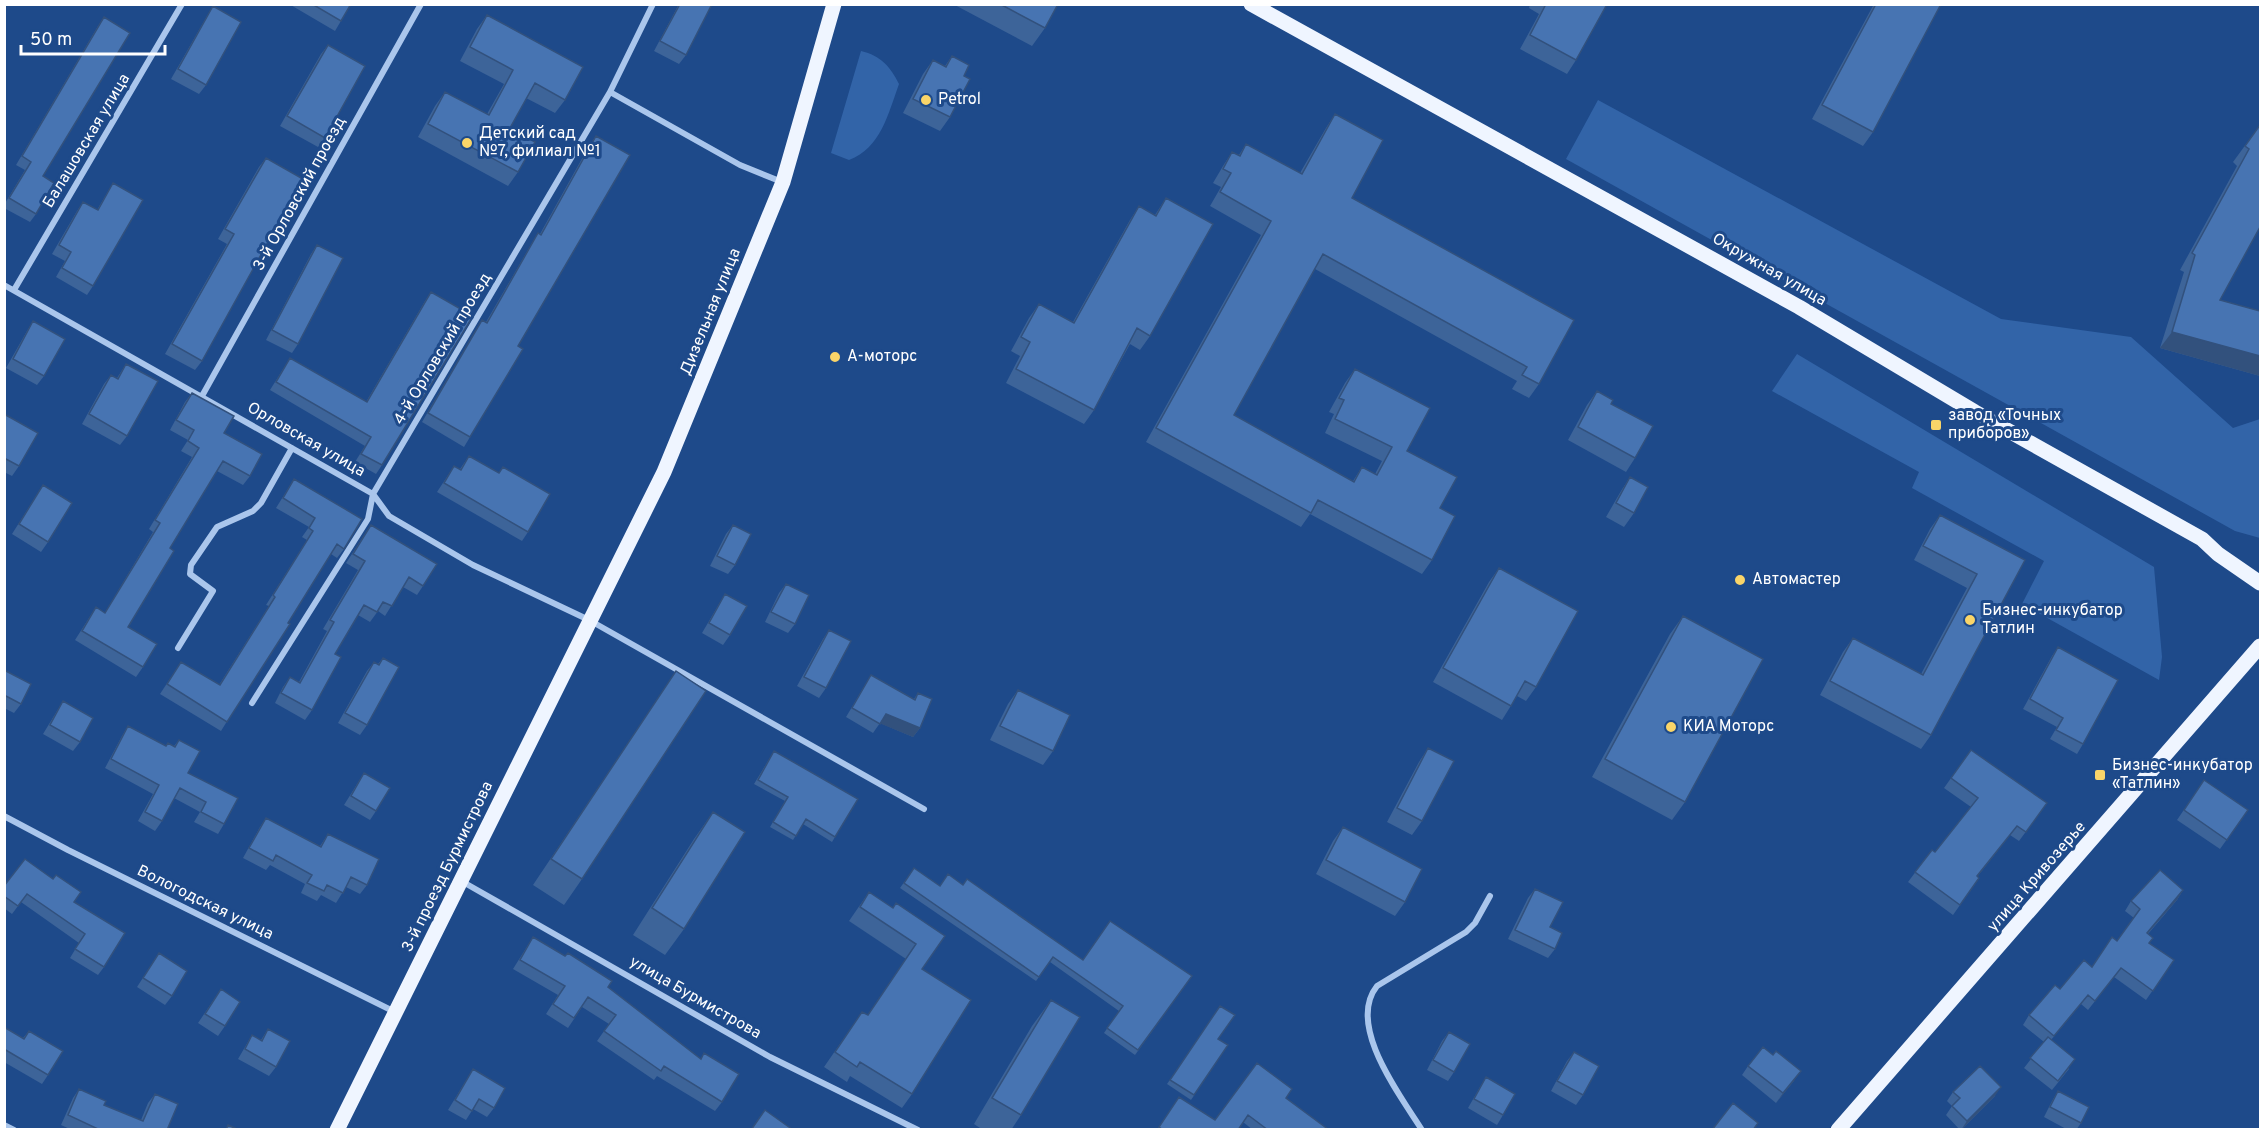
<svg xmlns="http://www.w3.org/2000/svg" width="2265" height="1134" font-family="Overpass,sans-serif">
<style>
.green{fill:#3264a8}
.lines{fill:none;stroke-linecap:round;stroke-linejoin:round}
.minor{stroke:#aac6ec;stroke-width:6}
.primary{stroke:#eff5ff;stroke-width:15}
.wall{fill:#3d6499}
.shaded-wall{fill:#32517d}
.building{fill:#4774b2;stroke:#32517d;stroke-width:1.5}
.poi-dot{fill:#fad569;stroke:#1e4a8a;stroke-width:2}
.labels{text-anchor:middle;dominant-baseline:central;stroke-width:6;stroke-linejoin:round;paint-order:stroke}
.poi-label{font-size:16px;fill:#fff;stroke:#1e4a8a;text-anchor:start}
.street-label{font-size:16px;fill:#fff;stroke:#1e4a8a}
</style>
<rect width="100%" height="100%" fill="#1e4a8a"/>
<path class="green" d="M861,51C881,56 890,66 899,84C888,114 881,148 849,160L831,153Z
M1598,100L2001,319L2131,337L2233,428L2260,419V538L2235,531L1566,159Z
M1797,354L2154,567L2162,657L2159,680L2022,604L2044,561L1912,488L1919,472L1772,391Z"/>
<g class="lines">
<path class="minor" d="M610,92L740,165L782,182
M4,285L373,494L389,516L473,565L589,620L924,809
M14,290L182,4
M202,396L421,4
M178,648L213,591L190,574L191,565L217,527L253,511L261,503L292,448
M252,703L368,519L373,494L610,92L653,4
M4,816L68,850L395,1012
M463,882L770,1057L918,1130
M4,1125L14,1130
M1422,1130C1400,1095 1346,1025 1377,986L1466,932L1475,923L1490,896"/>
<path class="primary" d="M1251,4L1799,307L1975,412L2202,539L2218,554L2260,583
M337,1130L664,472L783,182L834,4
M1838,1130L2260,646"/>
</g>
<path class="wall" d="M289,4H351L335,31Z
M679,4H712L686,55L679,64L654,51Z
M953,4H1058L1045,28L1032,46Z
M1530,4H1603L1576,60L1567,74L1520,49L1539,14L1529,8Z
M1874,4H1941L1873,132L1863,146L1812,119Z
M213,6L206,85L199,94L171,79L207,16Z
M487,15L565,100L555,113L526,98L510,128L518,172L508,186L418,137L435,106L445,92L487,114L504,84L460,61L477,29Z
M104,17L43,176L36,214L30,222L4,208V205L25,170L16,165L98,26Z
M328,45L325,138L318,147L280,126L321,54Z
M952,56L964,76L950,117L940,131L903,113L923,74L933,60L945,66Z
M1335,114L1352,198L1574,320L1539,384L1529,398L1512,389L1517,381L1315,269L1234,415L1353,481L1362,467L1375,474L1382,461L1325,433L1334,414L1329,412L1345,383L1355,369L1407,451L1440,508L1432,560L1422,574L1310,514L1301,527L1146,442L1261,235L1210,206L1221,187L1213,183L1223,166L1232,152L1239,155L1246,144L1300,173L1326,128Z
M2260,125L2220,300L2260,311V376L2160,348L2184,272L2180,270L2237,166L2233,162Z
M596,136L518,346L470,437L464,447L422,422L476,330L482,320L486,322L532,243L538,233L540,234L589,146Z
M266,158L202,361L195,370L165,354L227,244L218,239L259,167Z
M113,183L93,286L87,295L56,277L65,261L52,254L77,211L83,202L97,210Z
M1166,198L1150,336L1140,350L1130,344L1094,410L1084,424L1006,383L1020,356L1011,351L1029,318L1039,304L1073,322L1130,220L1139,206L1155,215Z
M317,245L298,344L292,353L266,340L311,254Z
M431,292L382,465L376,474L355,462L365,446L270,390L290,358L366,402L425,301Z
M33,321L44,376L37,385L6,368L27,331Z
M126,364L127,436L120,445L82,424L104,384L111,375L117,378Z
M1597,391L1611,404L1635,458L1626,472L1568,440L1587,405Z
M192,393L224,433L250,476L243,485L217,471L170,548L128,627L143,667L136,677L75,640L96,607L105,613L153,532L149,529L192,457L181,451L188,440L170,430L185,402Z
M4,414L19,466L12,476L4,472Z
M469,456L499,473L503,467L528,532L522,541L437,492L454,466L460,469Z
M1630,477L1634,513L1624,527L1606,517L1621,491Z
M294,479L344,549L337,558L331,554L221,731L160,694L181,662L219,685L269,606L266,605L307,540L302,537L309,527L276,508Z
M43,485L48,542L41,552L12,534Z
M1940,515L2025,560L1931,735L1921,749L1820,695L1843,652L1853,638L1921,674L1967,588L1914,560L1930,529Z
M371,525L423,586L417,595L403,587L385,616L378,611L370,622L358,615L335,654L312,710L305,720L275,703L283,687L290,677L299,682L327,631L323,629L358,570L346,563Z
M733,525L735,565L728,574L710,566L726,534Z
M1499,568L1536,687L1526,701L1517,696L1502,720L1433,682L1489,582Z
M786,584L795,624L788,633L765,622L779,593Z
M725,594L730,635L723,645L702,633L719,604Z
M1683,616L1685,802L1672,820L1592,777L1670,634Z
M829,630L826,688L819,698L797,686L823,639Z
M2058,647L2083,744L2077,754L2050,739L2057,727L2023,709L2052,656Z
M383,658L367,725L360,735L338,723L367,671L374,662L378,664Z
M4,670L21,704L14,713L4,708Z
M676,671L582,879L564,905L533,885Z
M871,675L914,699L918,693L920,728L913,737L880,723L873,733L846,717Z
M1018,690L1053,751L1043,765L990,740L1008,704Z
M63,701L80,742L73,751L43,734Z
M128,726L165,746H174L179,740L188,773L224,824L218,834L194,822L200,812L174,798L162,821L155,831L138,821L153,794L105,768L122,736Z
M1428,748L1422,821L1412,835L1387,822L1419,762Z
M1971,750L2047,803L2019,841L2010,835L1977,877L1979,878L1953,915L1908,882L1932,850L1935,852L1971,807L1944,788Z
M774,751L835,837L832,842L803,824L793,840L770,827L785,801L754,784Z
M364,773L376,811L370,820L344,805Z
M2204,780L2248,810L2220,849L2177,820Z
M713,812L684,929L665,955L633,935L694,839Z
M266,818L320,846L328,834L367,885L360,894L346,887L336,903L321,895L317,901L301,893L305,884L270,865L266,870L243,858L260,827Z
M1343,827L1405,902L1395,916L1316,874L1333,841Z
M914,868L940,886L963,885L1083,960L1192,976L1135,1055L1104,1033L1119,1011L1050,962L1036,981L900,888Z
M4,886L74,902L104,967L98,975L70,958L79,943L21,902L12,914L4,908Z
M1535,889L1550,927L1555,949L1548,958L1508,939L1528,898Z
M2183,890L2177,900L2148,934L2149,943L2174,960L2146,1000L2114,977L2088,1010L2081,1004L2051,1040L2069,1069L2052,1090L2024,1068L2044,1042L2023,1025L2029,1015L2060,989L2092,967L2117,941L2134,918L2125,911L2131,901Z
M869,892L893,908L945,936L922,969L912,1094L902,1108L850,1076L847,1082L824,1067L862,1012L868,1015L906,959L849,921Z
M533,937L608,987L722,1102L715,1111L657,1076L654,1080L597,1041L609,1024L582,1007L568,1028L546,1014L558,995L513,969Z
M159,953L172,996L165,1005L137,987Z
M221,989L225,1026L218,1036L198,1023Z
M1051,1000L1021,1115L1011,1130H983L974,1124L1032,1026Z
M1220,1006L1218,1039L1228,1045L1191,1100L1167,1084Z
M4,1027L23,1038L29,1031L48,1075L42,1084L4,1062Z
M268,1029L276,1067L269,1076L238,1059L252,1035L261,1040Z
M1449,1032L1454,1072L1448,1081L1427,1070L1442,1041Z
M1574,1052L1583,1095L1576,1105L1551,1091L1567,1061Z
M1773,1055L1794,1081L1776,1103L1742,1075L1748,1066Z
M473,1069L494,1108L487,1117L473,1109L466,1120L448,1110Z
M1486,1077L1503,1115L1497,1125L1468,1108L1480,1087Z
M79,1089L104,1105L141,1120L148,1103L155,1094L167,1130H72L61,1125L73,1098Z
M2058,1091L2081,1123L2076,1130H2068L2044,1117L2052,1101Z
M1953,1092L1995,1096L1961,1130H1960L1946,1115L1952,1106L1947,1101Z
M1179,1097L1215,1120L1286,1098L1329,1130H1253L1243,1122L1238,1130H1157Z"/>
<path class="shaded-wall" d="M2172,332L2260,356V376L2160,348Z
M886,714L920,728L913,737L879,723Z
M2017,826L2010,835L1970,886L1977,876Z
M2183,890L2177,900L2140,942L2147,933Z
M1801,1071L1794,1081L1776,1103L1783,1093Z
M2001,1087L1995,1096L1961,1130L1967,1121Z"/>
<path class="building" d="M312,4H351L341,21Z
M680,4H712L686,55L660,41Z
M1000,4H1058L1045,28Z
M1546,4H1603L1606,6L1576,60L1530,35Z
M1876,4H1941L1873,132L1822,105Z
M213,6L241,22L206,85L178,69Z
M487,15L583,67L565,100L535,83L510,128L535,142L518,172L428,124L445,92L489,115L513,70L470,47Z
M104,17L130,33L43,176L54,183L36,214L9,198L31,162L22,156Z
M328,45L365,66L325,138L287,116Z
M952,56L969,65L964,76L970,79L950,117L913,99L933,60L946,67Z
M1335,114L1383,140L1352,198L1574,320L1539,384L1522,375L1527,367L1323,254L1234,415L1354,482L1362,467L1377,475L1392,447L1335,419L1344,400L1339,398L1355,369L1430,408L1407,451L1457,477L1440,508L1455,516L1432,560L1318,500L1311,513L1156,428L1271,221L1220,192L1231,173L1223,169L1232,152L1240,156L1246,144L1302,174Z
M2260,125V227L2220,300L2260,311V356L2172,332L2195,255L2192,253L2249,149L2245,146Z
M596,136L630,155L518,346L523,349L470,437L428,413L482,320L487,323L538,233L541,235Z
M266,158L303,179L202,361L172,344L234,234L225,229Z
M113,183L143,200L93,286L62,268L71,252L59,245L83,202L98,210Z
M1166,198L1213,224L1150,336L1137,328L1094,410L1016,369L1030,342L1021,337L1039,304L1074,323L1139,206L1156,216Z
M317,245L343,258L298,344L272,330Z
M431,292L473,316L382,465L361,454L371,437L276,382L290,358L367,402Z
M33,321L65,339L44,376L13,359Z
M126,364L158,381L127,436L89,414L111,375L118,379Z
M1597,391L1613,400L1611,404L1653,426L1635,458L1578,427Z
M192,393L234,416L224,433L262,454L250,476L223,461L170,548L174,551L128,627L157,644L143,667L82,631L96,607L105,613L160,523L155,520L199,448L188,441L194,430L176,420Z
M4,414L38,433L19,466L4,458Z
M469,456L499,473L503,467L550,494L528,532L444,483L454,466L461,470Z
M1630,477L1648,487L1634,513L1616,503Z
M294,479L362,519L344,549L337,544L288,623L290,624L227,722L167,684L181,662L220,685L275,597L273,595L313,531L309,528L315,518L283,498Z
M43,485L72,503L48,542L19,524Z
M1940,515L2025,560L1931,735L1830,681L1853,638L1923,675L1977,574L1923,546Z
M371,525L437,564L423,586L409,577L392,606L383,602L377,612L364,605L335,654L341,657L312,710L281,693L290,677L300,683L334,622L330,620L365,561L353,554Z
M733,525L751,534L735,565L717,556Z
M1499,568L1578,611L1536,687L1525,681L1511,706L1443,668Z
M786,584L809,595L795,624L771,612Z
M725,594L747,606L730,635L709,623Z
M1683,616L1763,659L1685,802L1605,759Z
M829,630L851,641L826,688L804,677Z
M2058,647L2118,680L2083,744L2056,730L2063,718L2030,699Z
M383,658L399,667L367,725L345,713L374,662L379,665Z
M4,670L31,684L21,704L4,695Z
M676,671L706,691L582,879L551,859Z
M871,675L915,700L918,693L932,699L920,728L886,714L880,724L852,708Z
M1018,690L1070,715L1053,751L1000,726Z
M63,701L93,718L80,742L50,725Z
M128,726L166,746L168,743L175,747L179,740L200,751L188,773L238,798L224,824L201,812L206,802L180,788L162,821L145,812L159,785L111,759Z
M1428,748L1454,761L1422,821L1397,808Z
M1971,750L2047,803L2026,832L2017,826L1977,876L1979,878L1960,905L1915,872L1932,850L1935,852L1978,798L1951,778Z
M774,751L858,799L835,837L806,819L796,836L773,822L788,797L758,780Z
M364,773L390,788L376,811L351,796Z
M2204,780L2248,810L2227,840L2184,810Z
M713,812L745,832L684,929L652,908Z
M266,818L321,847L328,834L379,859L367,885L351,877L343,893L327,885L324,891L307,883L312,875L276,855L273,861L249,848Z
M1343,827L1422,869L1405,902L1326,860Z
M25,859L53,879L56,875L81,892L74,902L125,933L104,967L75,949L85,934L27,894L18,906L4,896V886Z
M914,868L940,886L948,874L963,885L967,879L1083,960L1110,921L1192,976L1138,1050L1107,1028L1123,1006L1053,957L1039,977L904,883Z
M2160,870L2183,890L2147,933L2153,938L2149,943L2174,960L2153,991L2121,968L2095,1001L2088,995L2054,1036L2029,1015L2055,985L2060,989L2084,960L2092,967L2112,937L2117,941L2140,909L2131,901Z
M1535,889L1563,902L1550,927L1562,933L1555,949L1515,930Z
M869,892L893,908L896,903L945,936L922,969L971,1000L912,1094L860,1062L857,1067L835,1052L862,1012L868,1015L916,944L860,907Z
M533,937L565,956L568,953L612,981L608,987L701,1059L704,1053L739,1074L722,1102L664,1066L661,1071L604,1031L616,1015L588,997L574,1018L553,1004L565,986L520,960Z
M159,953L187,971L172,996L143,978Z
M221,989L240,1002L225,1026L205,1014Z
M1051,1000L1080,1017L1021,1115L992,1098Z
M1220,1006L1235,1015L1218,1039L1228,1045L1194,1095L1170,1080Z
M4,1027L24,1039L29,1031L63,1051L48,1075L4,1049Z
M268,1029L290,1041L276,1067L245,1049L252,1035L262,1041Z
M1449,1032L1470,1044L1454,1072L1433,1060Z
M2048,1037L2075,1059L2058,1081L2030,1058Z
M1763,1047L1773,1055L1776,1051L1801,1071L1783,1093L1748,1066Z
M1574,1052L1599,1066L1583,1095L1557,1081Z
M1257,1063L1292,1089L1286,1098L1329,1130H1268L1248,1115L1238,1130H1163L1159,1127L1179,1097L1215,1120Z
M1980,1066L2001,1087L1967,1121L1952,1106L1960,1098L1953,1092Z
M473,1069L505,1088L494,1108L479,1099L472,1111L455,1100Z
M1486,1077L1515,1094L1503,1115L1474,1099Z
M79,1089L106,1101L104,1105L143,1121L155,1094L178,1104L167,1130H100L68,1115Z
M2058,1091L2089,1107L2081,1123L2050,1107Z
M1733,1103L1758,1123L1753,1130H1712Z
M765,1110L793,1130H751Z
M228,1125L239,1130H226Z"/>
<g class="poi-dot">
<circle cx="926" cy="100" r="6"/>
<circle cx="467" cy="143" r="6"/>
<circle cx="835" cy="357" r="6"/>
<rect x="1930" y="419" width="12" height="12" rx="3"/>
<circle cx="1740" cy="580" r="6"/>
<circle cx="1970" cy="620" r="6"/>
<circle cx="1671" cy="727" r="6"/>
<rect x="2094" y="769" width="12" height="12" rx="3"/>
</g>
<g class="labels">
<g class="poi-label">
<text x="938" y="100">Petrol</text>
<text x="479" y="134">Детский сад<tspan x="479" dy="18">№7, филиал №1</tspan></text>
<text x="847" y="357">А-моторс</text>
<text x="1948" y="416">завод «Точных<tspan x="1948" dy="18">приборов»</tspan></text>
<text x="1752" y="580">Автомастер</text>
<text x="1982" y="611">Бизнес-инкубатор<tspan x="1982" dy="18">Татлин</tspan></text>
<text x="1683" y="727">КИА Моторс</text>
<text x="2112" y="766">Бизнес-инкубатор<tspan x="2112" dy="18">«Татлин»</tspan></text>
</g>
<g class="street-label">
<text transform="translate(87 141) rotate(-59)">Балашовская улица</text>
<text transform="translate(300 194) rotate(-61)">3-й Орловский проезд</text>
<text transform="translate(1769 270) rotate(30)">Окружная улица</text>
<text transform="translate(711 312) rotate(-68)">Дизельная улица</text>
<text transform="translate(443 349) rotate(-59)">4-й Орловский проезд</text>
<text transform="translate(306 440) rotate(30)">Орловская улица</text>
<text transform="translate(448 867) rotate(-64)">3-й проезд Бурмистрова</text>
<text transform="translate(2037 877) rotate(-49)">улица Кривозерье</text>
<text transform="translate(205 903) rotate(26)">Вологодская улица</text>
<text transform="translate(695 998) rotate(30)">улица Бурмистрова</text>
</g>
</g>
<rect width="2265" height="1134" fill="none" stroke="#ffffff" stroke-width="12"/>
<path d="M21 45v9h144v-9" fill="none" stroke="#ffffff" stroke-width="3"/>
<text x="30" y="45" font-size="18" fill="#ffffff" stroke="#1e4a8a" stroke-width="4.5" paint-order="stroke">50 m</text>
</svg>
